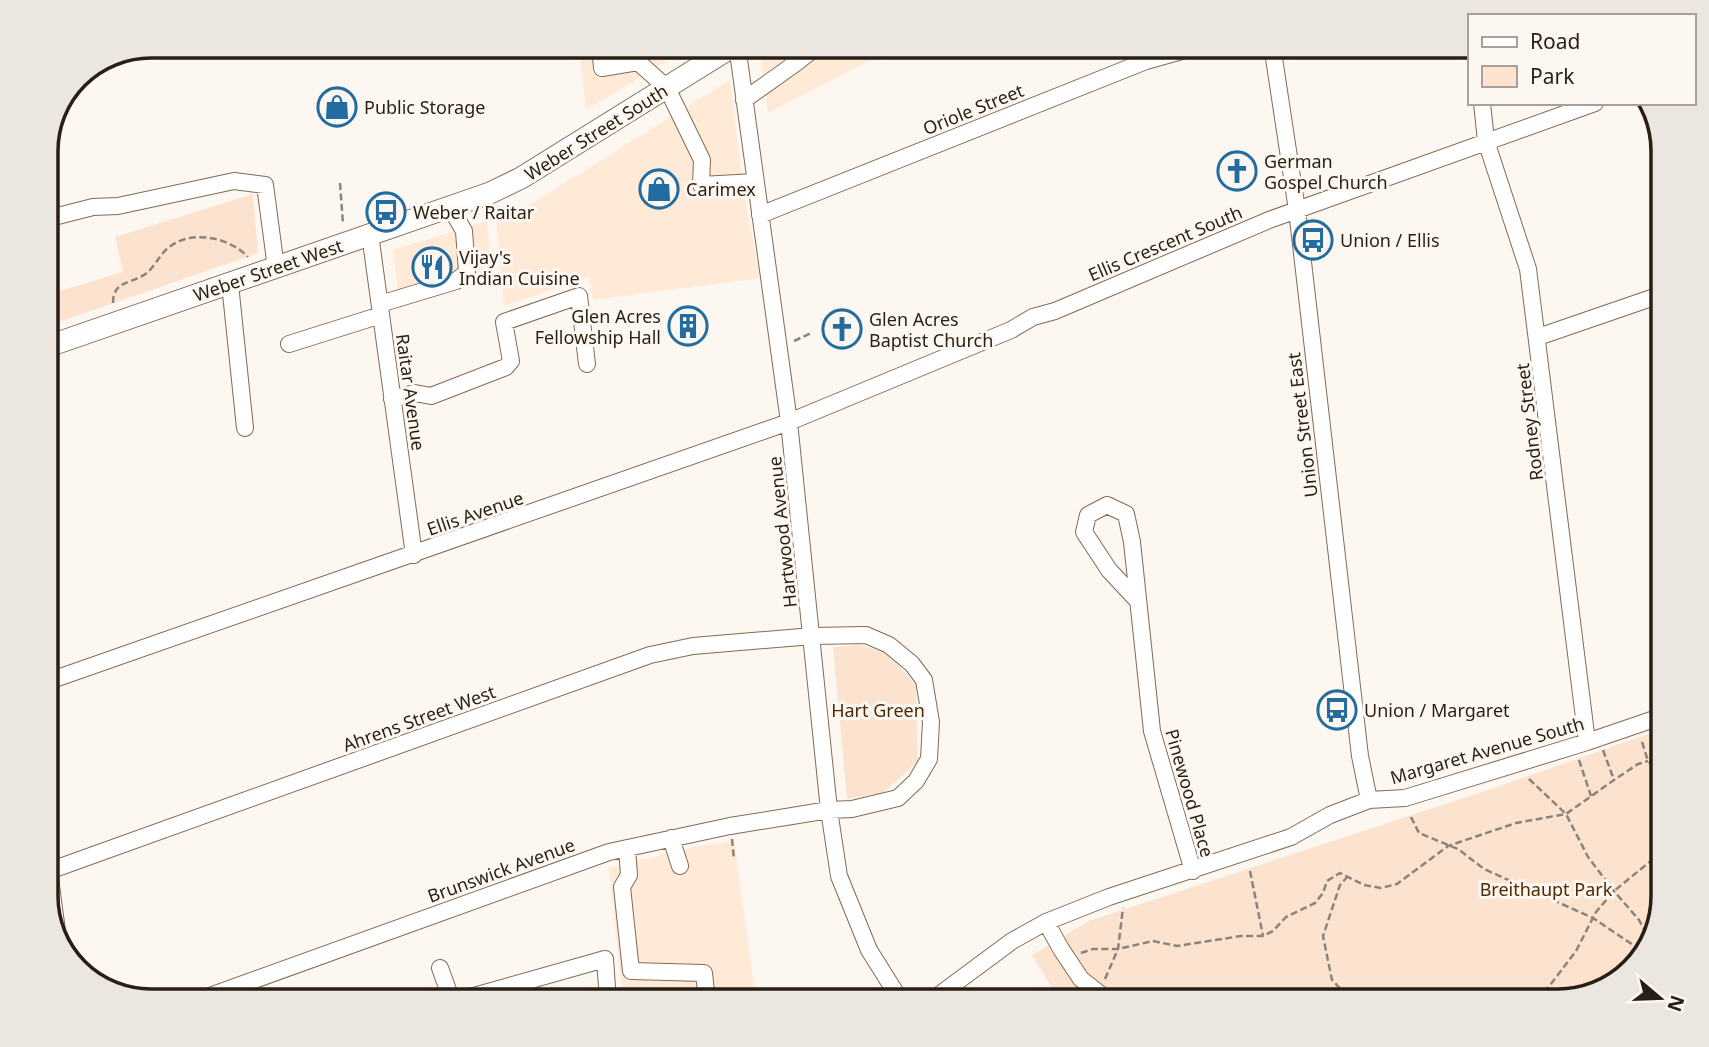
<svg xmlns="http://www.w3.org/2000/svg" width="1709" height="1047" font-family="'Noto Sans',sans-serif">
<style>
.built{fill:#ffe9d7}
.green{fill:#fbe3cf}
.lines{fill:none;stroke-linecap:round;stroke-linejoin:round}
.minor-casing{stroke:#836a53;stroke-width:18}
.major-casing{stroke:#836a53;stroke-width:23}
.path{stroke:#8c847c;stroke-width:2.5;stroke-dasharray:7 3.5;stroke-linecap:butt}
.minor{stroke:#fff;stroke-width:16}
.major{stroke:#fff;stroke-width:21}
.labels{text-anchor:middle;dominant-baseline:central;stroke-width:6;stroke-linejoin:round;paint-order:stroke}
.poi-label{font-size:18px;fill:#281e14;stroke:#fdf7f2;text-anchor:start}
.street-label{font-size:18px;fill:#281e14;stroke:#fdf7f2}
.park-label{font-size:18px;fill:#4e2a00;stroke:#fdf7f2}
.rim{fill:none;stroke:#281e14;stroke-width:3.5}
</style>
<rect width="100%" height="100%" fill="#fdf7f2"/>
<path class="built" d="M579,45L691,46L586,110Z
M786,46H913L869,61L768,113L761,61Z
M730,80L744,195L760,278L593,300L589,277L504,306L496,218L531,204Z
M487,221L492,279L400,307L393,250Z
M734,841L756,1001H623L609,868L698,846Z"/>
<path class="green" d="M253,194L258,253L59,322L46,323V295L123,272L115,237Z
M860,645L889,654L916,686L918,761L883,793L847,799L833,647Z
M1663,729V897L1649,949L1611,987L1558,1001H1060L1032,955L1089,921L1482,792Z"/>
<g class="lines">
<g class="minor-casing">
<path id="minor" d="M600,45L602,68L638,62
M636,45L638,62L667,88L702,160L701,185L755,182
M737,45L789,422L829,810L839,876L869,950L901,1001
M786,45L796,63L819,45
M1272,45L1297,210L1360,756L1369,800
M744,100L796,63
M1482,103L1486,141L1528,269L1587,742
M760,215L1146,61L1203,45
M46,219L93,207L118,206L234,181L265,185L276,268
M370,234L414,555
M230,284L245,428
M380,304L456,281L467,272L464,231L450,207
M1538,337L1663,294
M289,344L381,315
M392,399L415,393L431,396L506,367L511,361L504,322L579,296L587,364
M1136,599L1109,570L1084,532L1088,515L1107,505L1126,514L1132,542L1152,731L1193,871
M46,682L789,422L1011,330L1033,317L1055,311L1269,220L1595,103
M671,838L680,866
M46,848L59,946
M627,848L629,875L622,887L631,971L704,973L707,1001
M46,872L650,655L693,646L813,636L866,635L889,645L912,664L924,680L931,722L929,759L916,781L898,798L852,809L829,810L730,826L609,852L196,1001
M1046,922L1061,949L1081,979L1109,1001
M440,968L452,1001
M456,1001L605,959L608,1001
M931,1001L1012,941L1046,922L1109,897L1291,837L1330,815L1369,800L1405,798L1587,742L1663,716"/>
</g>
<g class="major-casing">
<path id="major" d="M46,347L490,193L521,178L735,45"/>
</g>
<path class="path" d="M340,183L343,224
M113,303C113,282 128,284 142,276C153,271 158,256 168,248C191,229 229,237 248,257
M794,341L813,332
M1642,742L1648,761L1663,774
M1603,750L1614,780
M1579,760L1591,796
M1529,779L1566,814L1588,857L1614,891L1639,920L1651,942
M1411,817L1419,833L1458,849L1484,869L1593,918L1645,953
M732,839L734,860
M1250,871L1263,936
M1348,876L1340,885L1323,936L1332,980L1352,1001
M1081,953L1093,949H1118L1153,941L1177,946L1241,936H1263L1273,931L1286,917L1315,903L1323,893L1327,881L1340,873L1364,885L1381,888L1397,884L1448,846L1516,823L1566,814L1614,780L1638,764L1648,761
M1105,979L1118,949L1123,908
M1538,1001L1576,951L1596,912L1614,891L1663,851"/>
<use href="#minor" class="minor"/>
<use href="#major" class="major"/>
</g>
<defs>
<g id="shop-ring" transform="scale(2.0125)"><circle r="9.5" fill="#fdf7f2" stroke="#236ca0" stroke-width="1.5"/><path d="M-5-2.5h2.3a2.7 3.5 0 0 1 5.4 0H5L5.5 6h-11ZM-1.5-2.5h3a1.5 2.3 0 0 0-3 0Z" fill="#236ca0"/></g>
<g id="church-ring" transform="scale(2.0125)"><circle r="9.5" fill="#fdf7f2" stroke="#236ca0" stroke-width="1.5"/><path d="M-1.2-6h2.4v3.5h3.3v2.4h-3.3V6h-2.4V-.1h-3.3v-2.4h3.3Z" fill="#236ca0"/></g>
<g id="bus-ring" transform="scale(2.0125)"><circle r="9.5" fill="#fdf7f2" stroke="#236ca0" stroke-width="1.5"/><path d="M-5-6H5V4H4V6H2V4H-2V6H-4V4H-5ZM-3.5-4V0h7V-4ZM-3.5 1.2v1.5H-2V1.2ZM2 1.2v1.5H3.5V1.2Z" fill="#236ca0"/></g>
<g id="restaurant-ring" transform="scale(2.0125)"><circle r="9.5" fill="#fdf7f2" stroke="#236ca0" stroke-width="1.5"/><path d="M-5-6h1v4h1v-4h1v4h1v-4h1v5L-1.5 .5V6h-2V.5L-5-1ZM5-6V6H3V1.5H1.5Q1.5-4 5-6Z" fill="#236ca0"/></g>
<g id="building-ring" transform="scale(2.0125)"><circle r="9.5" fill="#fdf7f2" stroke="#236ca0" stroke-width="1.5"/><path d="M-4-6H4V6H1V3H-1V6H-4ZM-2.5-4.3h1.7v1.8h-1.7ZM.8-4.3h1.7v1.8H.8ZM-2.5-1h1.7V.8h-1.7ZM.8-1h1.7V.8H.8Z" fill="#236ca0"/></g>
</defs>
<g fill-rule="evenodd">
<use href="#shop-ring" x="337" y="107"/>
<use href="#church-ring" x="1237" y="171"/>
<use href="#shop-ring" x="659" y="189"/>
<use href="#bus-ring" x="386" y="212"/>
<use href="#bus-ring" x="1313" y="240"/>
<use href="#restaurant-ring" x="432" y="267"/>
<use href="#building-ring" x="688" y="326"/>
<use href="#church-ring" x="842" y="329"/>
<use href="#bus-ring" x="1337" y="710"/>
</g>
<g class="labels">
<g class="poi-label">
<text x="364" y="107">Public Storage</text>
<text x="1264" y="161">German<tspan x="1264" dy="21">Gospel Church</tspan></text>
<text x="686" y="189">Carimex</text>
<text x="413" y="212">Weber / Raitar</text>
<text x="1340" y="240">Union / Ellis</text>
<text x="459" y="257">Vijay's<tspan x="459" dy="21">Indian Cuisine</tspan></text>
<text x="661" y="316" text-anchor="end">Glen Acres<tspan x="661" dy="21">Fellowship Hall</tspan></text>
<text x="869" y="319">Glen Acres<tspan x="869" dy="21">Baptist Church</tspan></text>
<text x="1364" y="710">Union / Margaret</text>
</g>
<g class="street-label">
<text transform="translate(973 109) rotate(-22)">Oriole Street</text>
<text transform="translate(596 132) rotate(-32)">Weber Street South</text>
<text transform="translate(1165 243) rotate(-23)">Ellis Crescent South</text>
<text transform="translate(268 270) rotate(-19)">Weber Street West</text>
<text transform="translate(411 392) rotate(82)">Raitar Avenue</text>
<text transform="translate(1529 422) rotate(-97)">Rodney Street</text>
<text transform="translate(1302 425) rotate(-97)">Union Street East</text>
<text transform="translate(475 513) rotate(-19)">Ellis Avenue</text>
<text transform="translate(782 532) rotate(-96)">Hartwood Avenue</text>
<text transform="translate(419 718) rotate(-20)">Ahrens Street West</text>
<text transform="translate(1487 750) rotate(-16)">Margaret Avenue South</text>
<text transform="translate(1190 793) rotate(74)">Pinewood Place</text>
<text transform="translate(501 870) rotate(-20)">Brunswick Avenue</text>
</g>
<g class="park-label">
<text x="878" y="710">Hart Green</text>
<text x="1546" y="889">Breithaupt Park</text>
</g>
</g>
<path d="M0 0H1709V1047H0ZM151 58H1558A93 93 0 0 1 1651 151V896A93 93 0 0 1 1558 989H151A93 93 0 0 1 58 896V151A93 93 0 0 1 151 58Z" fill="#ece6e0" fill-rule="evenodd"/>
<path class="rim" d="M151 58H1558A93 93 0 0 1 1651 151V896A93 93 0 0 1 1558 989H151A93 93 0 0 1 58 896V151A93 93 0 0 1 151 58Z"/>
<rect x="1468" y="14" width="228" height="91" fill="#fdf7f2" stroke="#a8a099" stroke-width="2"/>
<rect x="1482" y="37" width="35" height="10" fill="#ffffff" stroke="#a8a099" stroke-width="2"/>
<text x="1530" y="49" font-size="21" fill="#281e14">Road</text>
<rect x="1482" y="66" width="35" height="21" fill="#fbe3cf" stroke="#a8a099" stroke-width="2"/>
<text x="1530" y="84" font-size="21" fill="#281e14">Park</text>
<g transform="translate(1660 998) rotate(109)" stroke="#fdf7f2" stroke-width="5" paint-order="stroke">
<path d="M0-5L12 26L0 18L-12 26Z" fill="#281e14"/>
<text y="-10" font-size="19" font-weight="bold" text-anchor="middle" fill="#281e14">N</text>
</g>
</svg>
